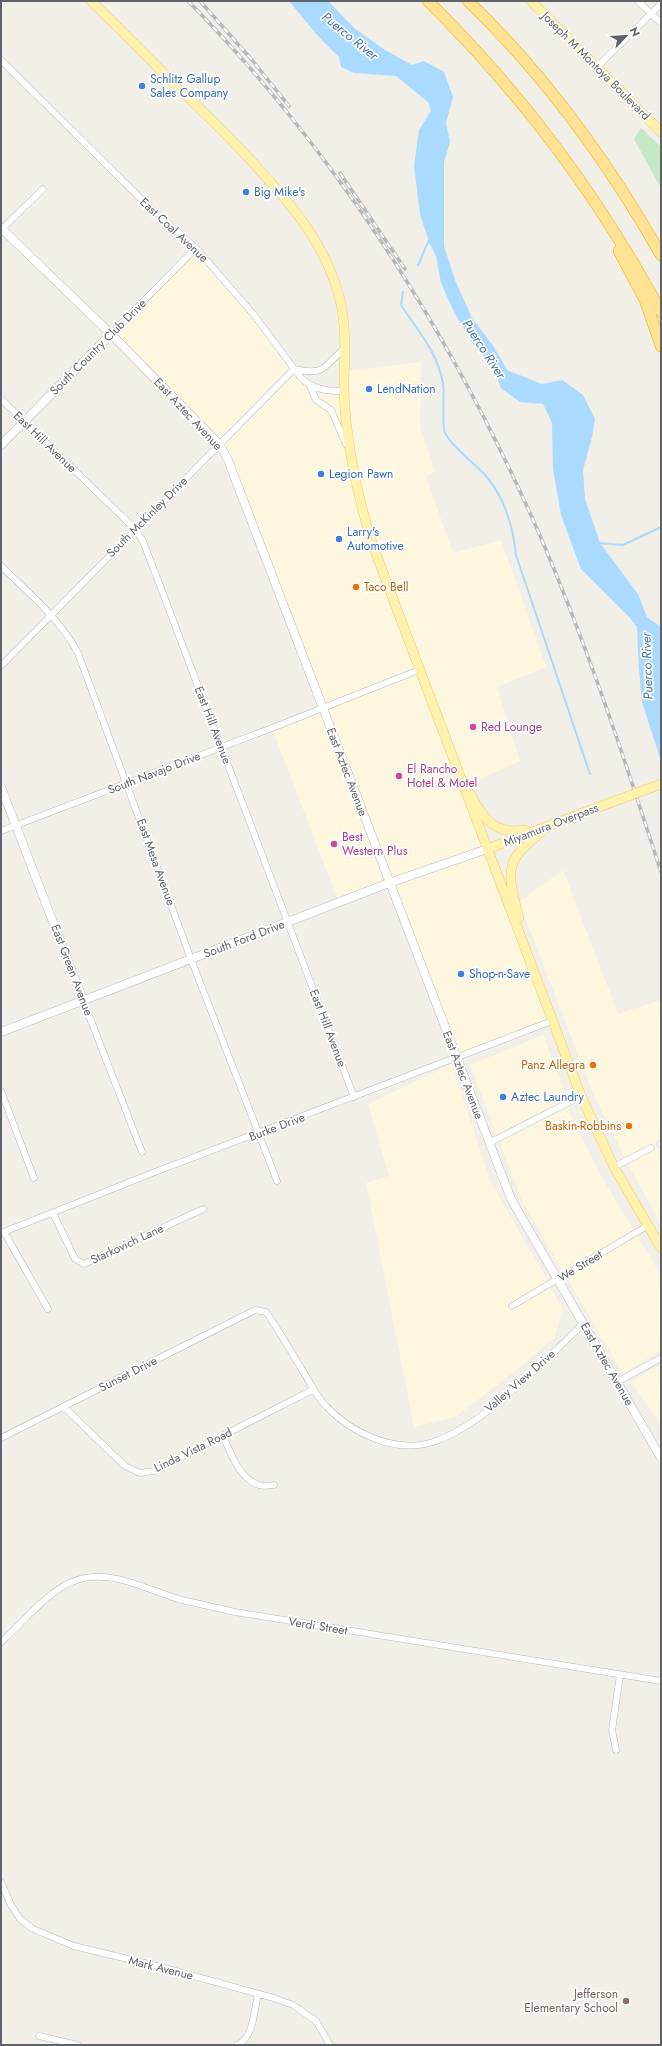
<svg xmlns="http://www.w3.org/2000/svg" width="662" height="2046" font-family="Jost,sans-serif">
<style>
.commercial{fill:#fef7e0}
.green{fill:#c5e8c5}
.water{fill:#aadaff}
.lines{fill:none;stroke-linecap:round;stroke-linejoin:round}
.stream{stroke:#aadaff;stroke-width:2}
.street-casing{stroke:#b5b8bc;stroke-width:7}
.secondary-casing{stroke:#b6babf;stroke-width:9}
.primary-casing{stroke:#f2c960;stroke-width:10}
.highway-casing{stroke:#f9ab00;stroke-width:12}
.street{stroke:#fff;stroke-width:6}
.secondary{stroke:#fff;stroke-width:8}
.primary{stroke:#fff2af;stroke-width:9}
.highway{stroke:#fde293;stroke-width:11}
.rail-casing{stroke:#b6b7b8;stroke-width:3.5}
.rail{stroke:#fff;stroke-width:2;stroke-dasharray:6;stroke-linecap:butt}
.primary-bridge-casing{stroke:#f2c960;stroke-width:10;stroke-linecap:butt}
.primary-bridge{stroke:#fff2af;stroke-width:9}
.shop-dot{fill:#3f7fe0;stroke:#fff;stroke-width:1.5}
.food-dot{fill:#e8710a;stroke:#fff;stroke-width:1.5}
.hotel-dot{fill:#d1479c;stroke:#fff;stroke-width:1.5}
.education-dot{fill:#8d6e63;stroke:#fff;stroke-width:1.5}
.labels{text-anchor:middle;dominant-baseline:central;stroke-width:3.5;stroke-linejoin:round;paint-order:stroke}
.street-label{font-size:12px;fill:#5f6368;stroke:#fff}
.shop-label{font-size:12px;fill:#366cbe;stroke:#fff;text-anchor:start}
.food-label{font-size:12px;fill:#c56008;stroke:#fff;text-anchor:end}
.hotel-label{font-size:12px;fill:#b23c85;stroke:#fff;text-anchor:start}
.education-label{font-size:12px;fill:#785e54;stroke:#fff;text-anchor:end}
.water-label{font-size:13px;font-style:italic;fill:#4174aa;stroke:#fff}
</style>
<rect width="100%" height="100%" fill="#f1efe8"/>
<path class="commercial" d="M196,248L310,386L344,391L345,371L421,362L420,428L435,471L426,477L453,553L501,540L546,667L497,687L520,761L463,787L552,1021L457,1058L389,883L339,903L272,728L322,708L220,445L111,334Z
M563,870L618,1014L661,1000V1224L628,1164L594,1096L519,902Z
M543,1035L566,1095L569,1112L601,1176L661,1275V1350L623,1374L522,1201L470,1065Z
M452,1064L490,1181L550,1285L562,1309L555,1337L514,1372L455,1417L414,1427L366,1183L389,1176L368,1104Z
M661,1364V1425L631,1382Z"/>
<path class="green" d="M641,128L661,147V188L634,139Z"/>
<path class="water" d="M289,1H328L354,28L385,50L412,65L424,61L444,72L453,97L446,123L450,142L444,162V246L455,280L472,318L494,347L507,370L542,384L562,380L583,395L595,419L592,437L583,470L585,499L600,543L638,594L647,617L661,627V761L642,702L639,670L637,627L630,618L581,569L561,515L553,469L552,423L543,404L520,402L501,388L493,366L473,344L454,312L441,283L436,256L429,242L420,214L414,166L419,130L431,111L429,103L396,76L354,73L341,67L339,57L318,36Z"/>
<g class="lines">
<path class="stream" d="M418,265L429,240
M403,292L401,305C418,331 438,353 443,384C445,396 441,423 445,433C452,447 474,463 485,475C504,496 513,527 516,555L590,774
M598,543L623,545L661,527"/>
<g class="street-casing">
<path id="street" d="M638,1L661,23
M1,60L141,199L196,248L254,315L301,378C314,390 327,391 344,391
M597,67L661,4
M2,229L43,189
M111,334L196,248
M294,369C327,376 322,367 345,348
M310,386L316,400L331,410L346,444
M1,399L135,529L143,541L354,1097
M1,566C29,593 60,619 78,653L191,959L277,1181
M1,666L294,369
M1,831L272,728L419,670
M83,1000L142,1152
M1,1091L34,1178
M489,1143L581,1096
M660,1144H661
M614,1167L651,1148
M53,1213L75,1259L84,1264L203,1209
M4,1232L48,1309
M1,1233L155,1172L552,1021
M512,1306L647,1226
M617,1382L661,1358
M64,1407L125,1466L140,1473L154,1471L314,1389
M223,1436C231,1453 239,1479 259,1485C263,1487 269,1485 274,1485
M1,1438L255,1310L266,1312C280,1332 292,1353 304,1373C311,1384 317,1397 326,1406C351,1433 395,1454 433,1442C485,1425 544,1361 584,1323
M1,1642C22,1624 38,1602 62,1587C101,1562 143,1589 182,1600C200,1604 218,1608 235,1612L661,1681
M616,1750L612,1730L620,1675
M1,1882L11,1905L20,1919L33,1929L74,1946L161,1967L274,1998L293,2005L316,2021L330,2045
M39,2036L78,2045
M237,2045C254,2038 254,2010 258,1994"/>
</g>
<g class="secondary-casing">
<path id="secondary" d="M1,228L111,334L220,445L228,460L511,1199L661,1458
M1,445L111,334
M1,787L83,1000
M1,1032L389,883L487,849"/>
</g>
<g class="primary-casing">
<path id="primary" d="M91,1C125,34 158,68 192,101C214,122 235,143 256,166C294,207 328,247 341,304C347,333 344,362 344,391C346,444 357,495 373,546L581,1096L614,1167L661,1248
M531,1L661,132
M471,795C483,819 496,835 525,830
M487,849L615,801
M519,918C504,862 507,860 550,825"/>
</g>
<g class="highway-casing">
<path id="highway" d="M428,1C523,95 597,194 661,312
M468,1C545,75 608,162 661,255
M619,251L645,300L661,346"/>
</g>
<use href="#street" class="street"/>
<use href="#secondary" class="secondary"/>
<use href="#primary" class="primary"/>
<use href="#highway" class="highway"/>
<g class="rail-casing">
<path id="rail" d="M188,1C337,152 453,338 538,531C586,642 624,757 661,872
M200,1L252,60L289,106
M340,173L405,269"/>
</g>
<use href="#rail" class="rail"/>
<g class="primary-bridge-casing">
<path id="primary-bridge" d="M615,801L661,784"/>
</g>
<use href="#primary-bridge" class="primary-bridge"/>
</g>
<g class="shop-dot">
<circle cx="142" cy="86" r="4"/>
<circle cx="246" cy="192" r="4"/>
<circle cx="369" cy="389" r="4"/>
<circle cx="321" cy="474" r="4"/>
<circle cx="339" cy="539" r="4"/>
<circle cx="461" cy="974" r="4"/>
<circle cx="503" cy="1097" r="4"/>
</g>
<g class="food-dot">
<circle cx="356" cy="587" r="4"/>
<circle cx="593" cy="1065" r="4"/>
<circle cx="629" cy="1126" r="4"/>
</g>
<g class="hotel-dot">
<circle cx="473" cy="727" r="4"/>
<circle cx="399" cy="776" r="4"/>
<circle cx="334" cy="844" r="4"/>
</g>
<circle class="education-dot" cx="626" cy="2001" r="4"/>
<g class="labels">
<g class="street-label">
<text transform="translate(596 66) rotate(45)">Joseph M Montoya Boulevard</text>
<text transform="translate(174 230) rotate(43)">East Coal Avenue</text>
<text transform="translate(98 347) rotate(-45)">South Country Club Drive</text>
<text transform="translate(188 414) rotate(47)">East Aztec Avenue</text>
<text transform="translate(45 442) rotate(44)">East Hill Avenue</text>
<text transform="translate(147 517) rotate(-45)">South McKinley Drive</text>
<text transform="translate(213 725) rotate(69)">East Hill Avenue</text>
<text transform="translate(347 772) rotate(69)">East Aztec Avenue</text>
<text transform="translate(154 773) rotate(-21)">South Navajo Drive</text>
<text transform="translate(551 825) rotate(-21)">Miyamura Overpass</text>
<text transform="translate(156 862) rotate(70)">East Mesa Avenue</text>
<text transform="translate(244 939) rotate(-21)">South Ford Drive</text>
<text transform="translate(72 970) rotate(69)">East Green Avenue</text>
<text transform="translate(328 1028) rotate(69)">East Hill Avenue</text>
<text transform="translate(463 1075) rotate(69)">East Aztec Avenue</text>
<text transform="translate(277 1127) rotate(-21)">Burke Drive</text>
<text transform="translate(127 1244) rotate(-25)">Starkovich Lane</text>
<text transform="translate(580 1266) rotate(-31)">We Street</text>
<text transform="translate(607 1364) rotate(60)">East Aztec Avenue</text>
<text transform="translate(128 1374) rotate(-27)">Sunset Drive</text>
<text transform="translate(520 1381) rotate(-41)">Valley View Drive</text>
<text transform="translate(193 1450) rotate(-26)">Linda Vista Road</text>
<text transform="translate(318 1626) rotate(9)">Verdi Street</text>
<text transform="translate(161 1968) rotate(14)">Mark Avenue</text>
</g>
<g class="shop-label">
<text x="150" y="79">Schlitz Gallup<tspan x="150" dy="14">Sales Company</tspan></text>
<text x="254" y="192">Big Mike's</text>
<text x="377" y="389">LendNation</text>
<text x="329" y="474">Legion Pawn</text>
<text x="347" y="532">Larry's<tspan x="347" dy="14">Automotive</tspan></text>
<text x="469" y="974">Shop-n-Save</text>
<text x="511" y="1097">Aztec Laundry</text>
</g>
<g class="food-label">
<text x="364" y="587" text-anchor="start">Taco Bell</text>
<text x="585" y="1065">Panz Allegra</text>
<text x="621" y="1126">Baskin-Robbins</text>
</g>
<g class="hotel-label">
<text x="481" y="727">Red Lounge</text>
<text x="407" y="769">El Rancho<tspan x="407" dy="14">Hotel &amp; Motel</tspan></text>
<text x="342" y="837">Best<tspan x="342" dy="14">Western Plus</tspan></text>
</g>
<g class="education-label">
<text x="618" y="1994">Jefferson<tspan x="618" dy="14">Elementary School</tspan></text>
</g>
<g class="water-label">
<text transform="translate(350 36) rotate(39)">Puerco River</text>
<text transform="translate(484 349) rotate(57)">Puerco River</text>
<text transform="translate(647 666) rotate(-92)">Puerco River</text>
</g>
</g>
<rect width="662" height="2046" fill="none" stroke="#5f6368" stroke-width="4"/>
<g transform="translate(626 36) rotate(65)" stroke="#ffffff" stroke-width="3" paint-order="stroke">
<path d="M0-3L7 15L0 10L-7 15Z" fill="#5f6368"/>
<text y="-6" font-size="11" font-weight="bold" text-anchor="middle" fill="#5f6368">N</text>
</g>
</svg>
